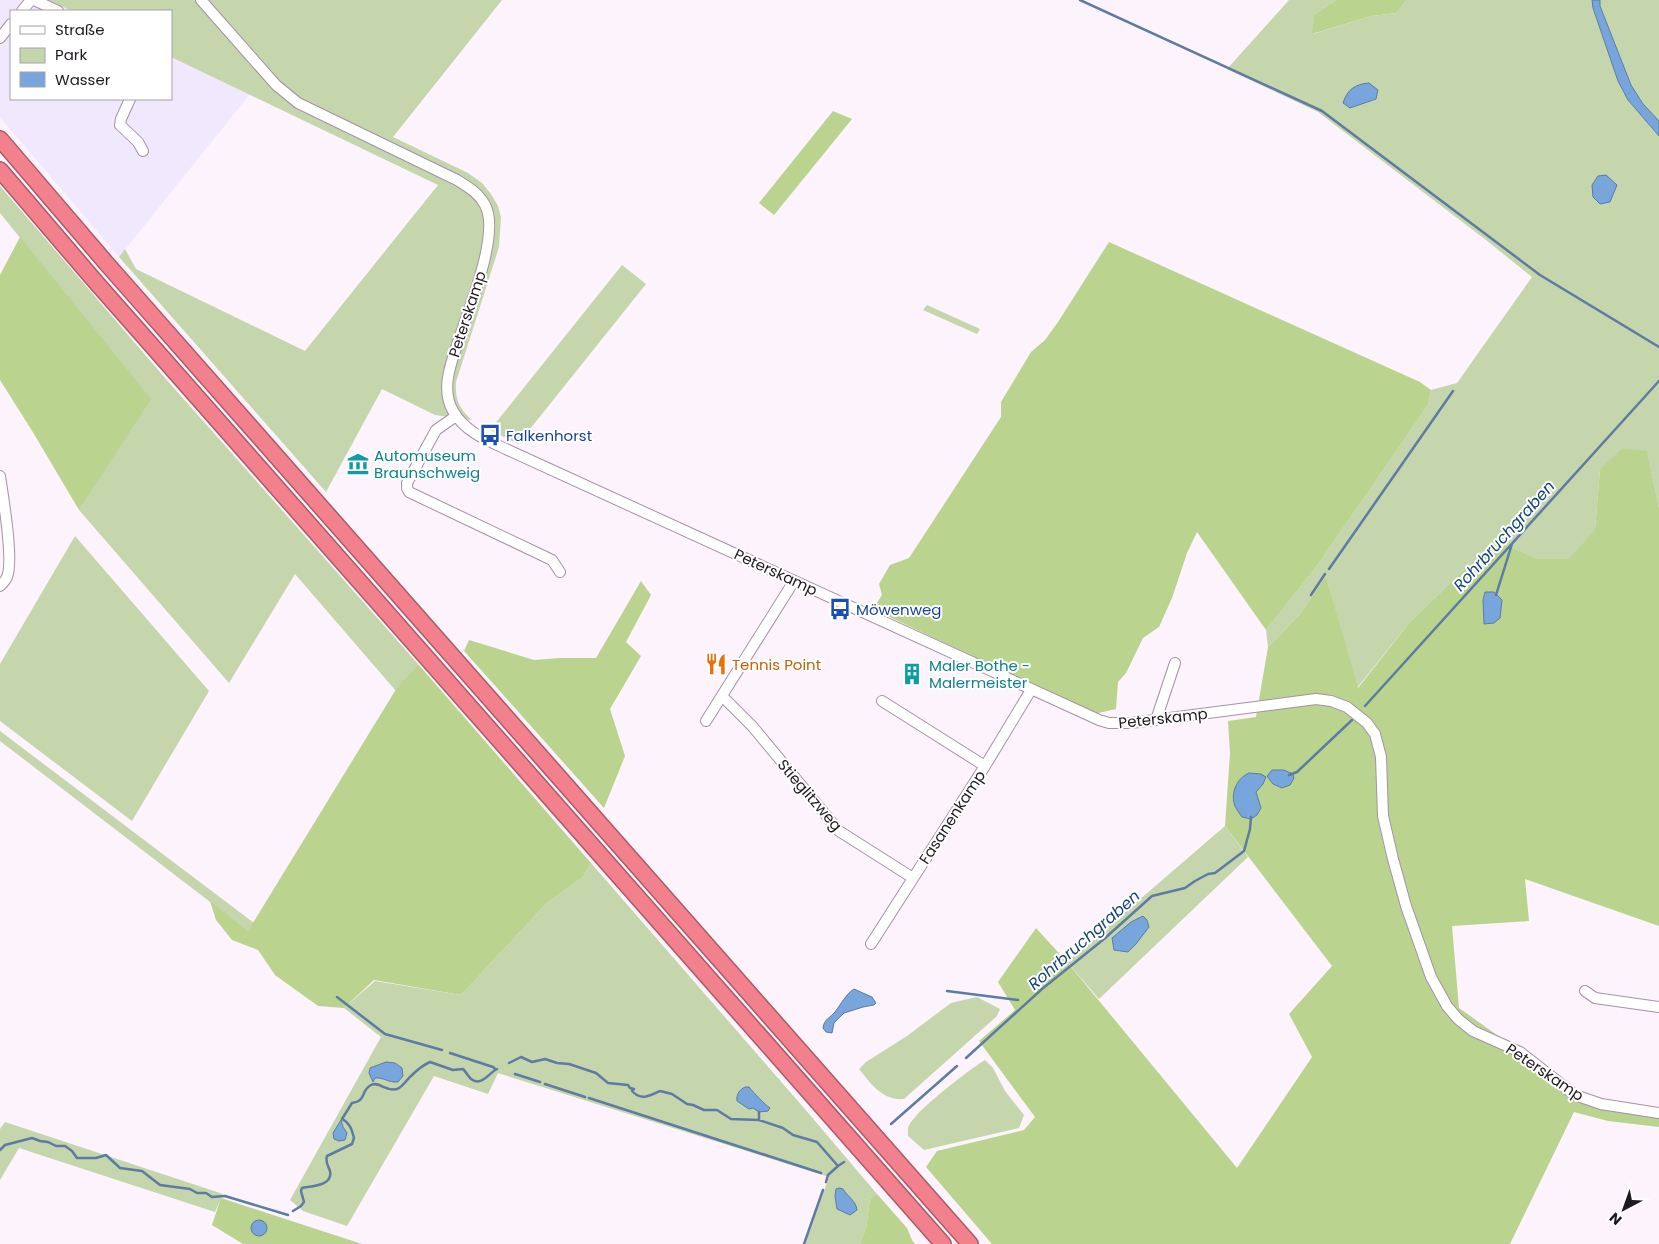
<svg xmlns="http://www.w3.org/2000/svg" width="1659" height="1244" font-family="Poppins,sans-serif">
<style>
.commercial{fill:#f0e8fd}
.green{fill:#c5d5ac}
.forest{fill:#bad38e}
.water{fill:#77a5dc;stroke:#5d7ba4}
.lines{fill:none;stroke-linecap:round;stroke-linejoin:round}
.stream{stroke:#5d7ba4;stroke-width:2.5}
.minor-casing{stroke:#a691a8;stroke-width:12}
.highway-casing{stroke:#a95c67;stroke-width:18}
.minor{stroke:#fff;stroke-width:10}
.highway{stroke:#f3818d;stroke-width:15}
.labels{text-anchor:middle;dominant-baseline:central;stroke-width:4;stroke-linejoin:round;paint-order:stroke}
.street-label{font-size:15px;fill:#201821;stroke:#fff}
.transit-label{font-size:15px;fill:#164399;stroke:#fff;text-anchor:start}
.culture-label{font-size:15px;fill:#0d838f;stroke:#fff;text-anchor:start}
.food-label{font-size:15px;fill:#c56008;stroke:#fff;text-anchor:start}
.water-label{font-size:16px;font-style:italic;fill:#164477;stroke:#fff}
</style>
<rect width="100%" height="100%" fill="#fcf3fd"/>
<path class="commercial" d="M0,0H48L72,11H11V99H171V57L250,94L119,257L0,117Z"/>
<path class="green" d="M48,0H502L393,137L468,173L482,183L491,194L498,206L501,217L499,247L456,382C455,400 459,408 472,420L435,415L382,389L326,492L119,257L125,249L136,269L305,351L438,185L171,57V11H72Z
M1289,0H1336L1314,15L1313,34L1372,16L1396,13L1407,0H1592L1593,8L1618,81L1628,100L1659,136V508L1647,452L1600,469L1595,529L1569,560L1538,559L1495,540L1410,622L1357,688L1326,576L1300,614L1268,647L1266,630L1319,563L1428,405L1431,390L1457,383L1532,277L1486,240L1318,112L1227,69Z
M1600,0H1659V121L1643,104L1631,85L1600,6Z
M0,186L165,378L418,664L396,691L295,574L229,683L79,510L150,399L0,213Z
M622,265L646,284L518,444L490,430Z
M927,305L980,329L977,334L923,310Z
M75,536L209,691L132,821L0,721V664Z
M0,731L254,923L248,931L0,741Z
M1225,826L1248,857L1099,999L1067,962Z
M591,863L810,1115L877,1194L870,1199L866,1228L860,1244H805L829,1177L498,1073L488,1094L434,1076L347,1226L303,1211L290,1200L381,1037L344,1008L375,981L461,995L547,903L583,877Z
M977,997L1000,1009L997,1016L904,1099C883,1101 871,1084 859,1069L866,1062L907,1036L951,1003Z
M985,1060L993,1068L1005,1091L1024,1115L1019,1128L924,1150L908,1136C908,1133 908,1130 908,1128C913,1112 969,1070 985,1060Z
M5,1122L223,1194L215,1212L19,1148L0,1180V1129Z"/>
<path class="forest" d="M1336,0H1407L1396,13L1372,16L1312,34L1314,15Z
M833,111L852,119L774,215L759,203Z
M20,237L151,399L79,510L34,434L0,380V275Z
M1109,242L1420,382L1431,390L1428,405L1319,563L1266,630L1197,532L1187,553L1172,598L1159,627L1143,638L1126,673L1118,682L1116,709L1094,714L873,609L882,595L879,584L890,565L909,558L1001,417V402L1031,352L1045,340L1058,322Z
M1622,449L1647,451L1659,508V926L1525,879L1529,921L1452,926L1459,1008L1525,1055L1533,1068L1551,1085L1575,1101L1600,1109L1659,1117V1127L1608,1121L1574,1112L1510,1244H992L926,1167L937,1151L1024,1130L1035,1117L979,1041L1015,1010L998,982L1036,928L1067,962L1237,1168L1312,1057L1289,1014L1332,966L1225,826L1230,753L1228,721L1256,717L1268,647L1300,614L1326,576L1358,688L1410,622L1495,540L1538,559H1569L1595,529L1600,469Z
M641,581L651,595L626,642L641,656L610,709L625,756L604,808L464,651L469,640L534,660L560,658H596Z
M418,664L591,863L583,877L547,903L461,995L374,980L344,1008L318,1006L275,975L258,950L232,940L216,920L210,901L248,931L395,691Z
M877,1194L907,1228L912,1240L915,1244H860L866,1228L870,1199Z
M221,1198L362,1244H243L212,1225Z"/>
<path class="water" d="M1592,0H1600V6L1631,85L1643,104L1659,121V136L1628,100L1618,81L1593,8Z
M1369,83L1378,90L1376,99L1350,108L1343,103C1347,90 1355,84 1369,83Z
M1606,175L1617,185L1610,202L1600,204L1593,197L1592,185L1598,176Z
M1485,592H1494L1502,600L1500,618L1494,623L1484,624L1483,600Z
M1272,770H1284L1293,774L1294,778L1290,785L1282,788L1273,784L1267,776Z
M1249,773L1261,774L1266,777L1263,784L1256,792L1261,808L1257,815L1251,819L1242,817C1240,814 1236,809 1235,806C1230,793 1237,778 1249,773Z
M1143,916L1147,920L1149,927L1136,944L1128,952L1114,950L1112,938L1131,922Z
M854,989L872,997L876,1003L874,1005L863,1007L844,1013L834,1023L832,1033L826,1032L823,1028C824,1019 830,1018 835,1012C841,1004 846,994 854,989Z
M386,1062L395,1063L402,1068L403,1076L398,1082C389,1083 383,1077 375,1078L373,1082L369,1073L370,1068Z
M745,1087H749C754,1093 764,1104 770,1108L768,1111L759,1112L753,1108L749,1109L737,1101C736,1095 739,1090 745,1087Z
M341,1120L343,1127L347,1133L345,1140L339,1141L334,1139L333,1133Z
M839,1188L843,1189C848,1197 856,1201 857,1210L850,1215L837,1209L835,1196L836,1189Z
M251 1228a8 8 0 1 1 16 0a8 8 0 1 1-16 0Z"/>
<g class="lines">
<path class="stream" d="M1080,0L1322,111L1540,275L1659,347
M1329,569L1453,391
M1311,595L1325,574
M1496,595L1512,544
M1365,706L1659,381
M1289,775L1297,772L1352,720
M947,991L1018,1000
M337,997L385,1034L442,1050
M450,1053L493,1067L495,1069
M966,1058L1042,989L1104,939L1152,896L1185,888L1195,881L1208,874L1215,873L1244,851L1250,829L1251,817
M509,1063L521,1057L532,1062L545,1059L557,1063L569,1064L596,1073L608,1083L628,1085L630,1088L634,1089L632,1091C641,1101 650,1096 660,1091L672,1094L687,1104L693,1105L704,1110H717L731,1119L759,1120L783,1128L793,1135L817,1142L838,1166L844,1162
M515,1074L540,1082
M545,1084L585,1097
M589,1098L821,1173
M759,1112V1120
M891,1124L957,1066
M0,1150L5,1145L32,1138L40,1141L48,1142L56,1146H65L72,1151L77,1158H96L106,1155L120,1168L142,1171L160,1185L190,1189L197,1193H206L212,1197L225,1196L288,1215
M826,1182L828,1175L838,1166
M293,1211L301,1206L304,1202L301,1191L302,1188C312,1186 333,1186 330,1171C328,1165 325,1162 327,1156L352,1144L354,1138C352,1130 350,1123 342,1119L352,1103C367,1101 360,1091 371,1085C379,1081 386,1092 397,1089C403,1087 406,1080 411,1076C417,1070 423,1065 430,1062L453,1070L463,1069C466,1072 468,1076 471,1079C481,1087 489,1073 497,1069
M804,1244L823,1190"/>
<g class="minor-casing">
<path id="minor" d="M34,0L58,11
M201,0L276,85L298,103L457,180C468,187 479,193 485,205C501,234 467,313 457,345C450,366 441,390 453,411C465,432 487,440 508,450L1099,720L1109,723H1131L1316,699L1331,701L1347,707L1367,723L1375,734L1381,757L1383,816L1393,859L1406,906L1431,977L1447,1006L1458,1019L1473,1031L1520,1052L1575,1095L1601,1104L1659,1113
M22,11L31,0
M0,38L11,24
M130,99L121,119L120,125L138,142L143,151
M456,416L436,430L407,483V488L409,492L552,560L560,572
M0,476C3,496 14,561 7,577C6,580 3,583 0,586
M722,696L753,727L839,831L913,878
M882,701L985,766
M1156,720L1175,663
M706,721L794,581
M871,944L985,766L1031,690
M1585,991L1595,998L1659,1007"/>
</g>
<g class="highway-casing">
<path id="highway" d="M0,139L107,264L970,1244
M0,170L94,280L943,1244"/>
</g>
<use href="#minor" class="minor"/>
<use href="#highway" class="highway"/>
</g>
<defs>
<g id="bus-bare" transform="scale(1.725)"><path d="M-5-6H5V4H4V6H2V4H-2V6H-4V4H-5ZM-3.5-4V0h7V-4ZM-3.5 1.2v1.5H-2V1.2ZM2 1.2v1.5H3.5V1.2Z" fill="#1a4fb4" stroke="#fff" stroke-width="2.5" paint-order="stroke"/></g>
<g id="museum-bare" transform="scale(1.725)"><path d="M0-6L6-3V-2H-6V-3ZM-5-1h2V3h-2ZM-1-1h2V3h-2ZM3-1h2V3H3ZM-6 4H6V6H-6Z" fill="#0f9aa8" stroke="#fff" stroke-width="2.5" paint-order="stroke"/></g>
<g id="restaurant-bare" transform="scale(1.725)"><path d="M-5-6h1v4h1v-4h1v4h1v-4h1v5L-1.5 .5V6h-2V.5L-5-1ZM5-6V6H3V1.5H1.5Q1.5-4 5-6Z" fill="#e8710a" stroke="#fff" stroke-width="2.5" paint-order="stroke"/></g>
<g id="building-bare" transform="scale(1.725)"><path d="M-4-6H4V6H1V3H-1V6H-4ZM-2.5-4.3h1.7v1.8h-1.7ZM.8-4.3h1.7v1.8H.8ZM-2.5-1h1.7V.8h-1.7ZM.8-1h1.7V.8H.8Z" fill="#0f9aa8" stroke="#fff" stroke-width="2.5" paint-order="stroke"/></g>
</defs>
<g fill-rule="evenodd">
<use href="#bus-bare" x="490" y="435"/>
<use href="#museum-bare" x="358" y="464"/>
<use href="#bus-bare" x="840" y="609"/>
<use href="#restaurant-bare" x="716" y="664"/>
<use href="#building-bare" x="912" y="674"/>
</g>
<g class="labels">
<g class="street-label">
<text transform="translate(467 314) rotate(-72)">Peterskamp</text>
<text transform="translate(776 572) rotate(25)">Peterskamp</text>
<text transform="translate(1163 718) rotate(-6)">Peterskamp</text>
<text transform="translate(810 795) rotate(49)">Stieglitzweg</text>
<text transform="translate(952 817) rotate(-57)">Fasanenkamp</text>
<text transform="translate(1545 1072) rotate(34)">Peterskamp</text>
</g>
<g class="transit-label">
<text x="506" y="435">Falkenhorst</text>
<text x="856" y="609">Möwenweg</text>
</g>
<g class="culture-label">
<text x="374" y="455">Automuseum<tspan x="374" dy="17">Braunschweig</tspan></text>
<text x="929" y="665">Maler Bothe -<tspan x="929" dy="17">Malermeister</tspan></text>
</g>
<g class="food-label">
<text x="732" y="664">Tennis Point</text>
</g>
<g class="water-label">
<text transform="translate(1504 536) rotate(-48)">Rohrbruchgraben</text>
<text transform="translate(1084 940) rotate(-41)">Rohrbruchgraben</text>
</g>
</g>
<rect x="10" y="10" width="162" height="90" fill="#ffffff" stroke="#a6a3a6"/>
<rect x="20" y="26" width="25" height="8" fill="#ffffff" stroke="#a6a3a6"/>
<text x="55" y="35" font-size="15" fill="#201821">Straße</text>
<rect x="20" y="48" width="25" height="15" fill="#c5d5ac" stroke="#a6a3a6"/>
<text x="55" y="60" font-size="15" fill="#201821">Park</text>
<rect x="20" y="72" width="25" height="15" fill="#77a5dc" stroke="#a6a3a6"/>
<text x="55" y="85" font-size="15" fill="#201821">Wasser</text>
<g transform="translate(1624 1209) rotate(221)" stroke="#ffffff" stroke-width="4" paint-order="stroke">
<path d="M0-4L9 19L0 12L-9 19Z" fill="#201821"/>
<text y="-8" font-size="14" font-weight="bold" text-anchor="middle" fill="#201821">N</text>
</g>
</svg>
